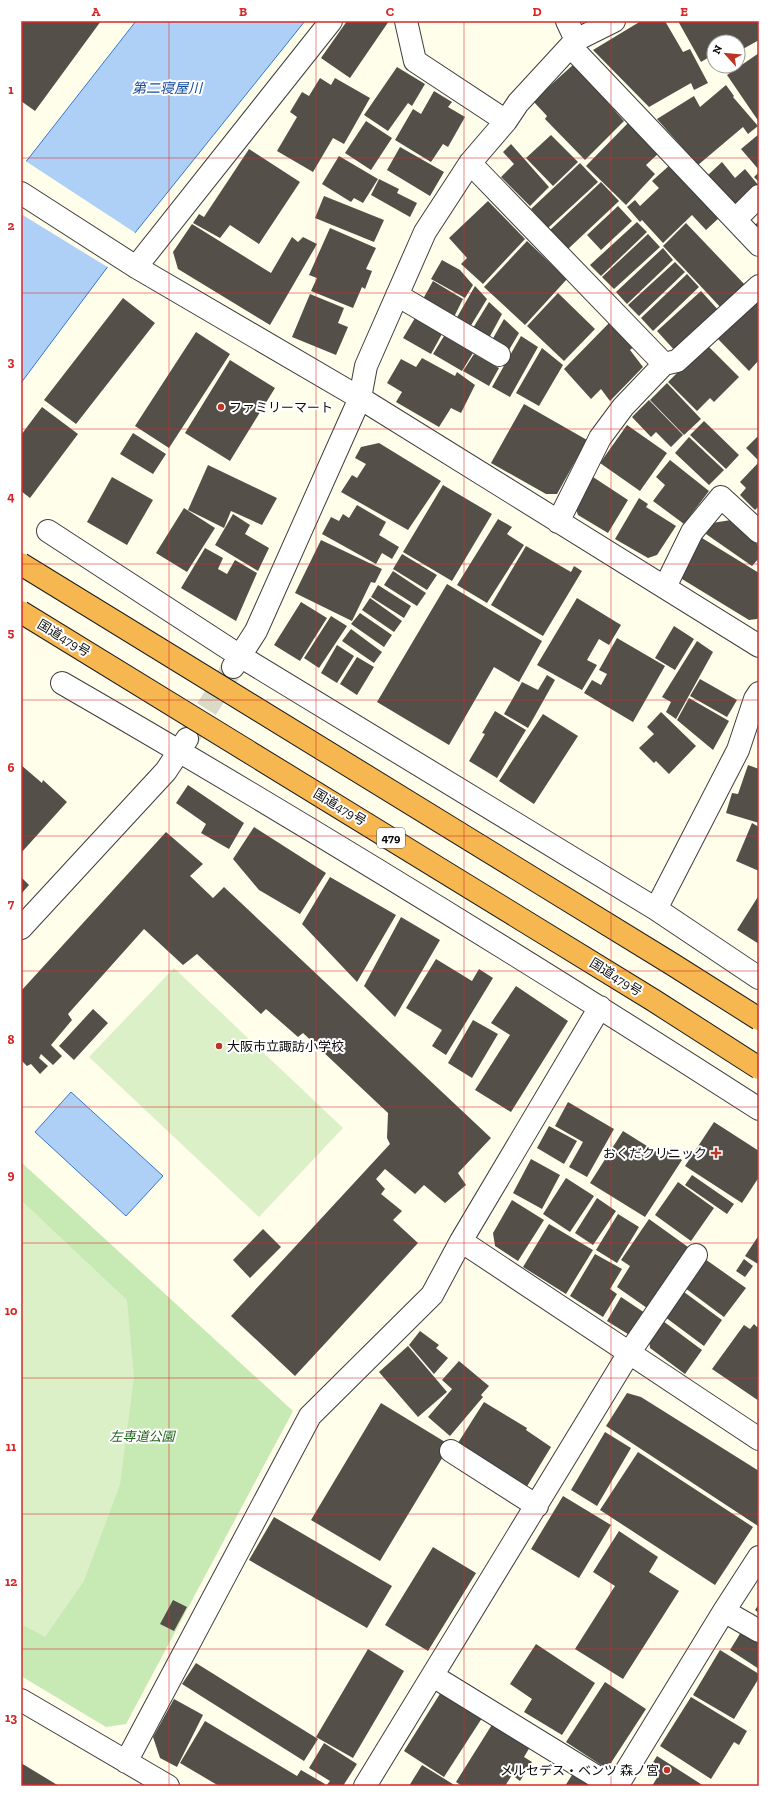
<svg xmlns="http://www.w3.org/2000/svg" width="780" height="1807" font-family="'Zilla Slab','Noto Sans JP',serif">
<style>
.green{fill:#c7e9b4}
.pitch{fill:#dbf0c6}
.water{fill:#aed0f7;stroke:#3578ce}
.pier{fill:#fffeea}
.building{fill:#544f48}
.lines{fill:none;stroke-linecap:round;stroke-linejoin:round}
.minor-tunnel{stroke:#dadac9;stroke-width:22;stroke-dasharray:22 11;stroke-linecap:butt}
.minor-casing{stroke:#3e3e3e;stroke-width:24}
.minor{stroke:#fff;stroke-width:22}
.highway-bridge-casing{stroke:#1c1c1c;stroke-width:24;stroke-linecap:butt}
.highway-bridge{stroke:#f6b751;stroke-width:22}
.grid{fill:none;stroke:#d62828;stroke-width:1;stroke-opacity:0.55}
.poi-dot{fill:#bc3423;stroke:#fff;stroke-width:1.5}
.labels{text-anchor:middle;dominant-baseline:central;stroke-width:4;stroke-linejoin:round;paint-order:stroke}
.shield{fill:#fff;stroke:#545454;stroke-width:1}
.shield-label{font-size:12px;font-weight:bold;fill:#0b0b0b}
.poi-label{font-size:13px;fill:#0b0b0b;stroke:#fff;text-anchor:start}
.street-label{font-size:13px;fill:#0b0b0b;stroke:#fff}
.park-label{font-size:13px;font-style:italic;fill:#1f631c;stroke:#fff}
.water-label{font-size:14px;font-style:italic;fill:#144c9e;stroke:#fff}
.neatline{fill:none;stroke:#d62828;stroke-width:1.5}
.grid-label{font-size:13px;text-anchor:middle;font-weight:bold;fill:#d62828}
</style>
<rect width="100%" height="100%" fill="#fffeea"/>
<path class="green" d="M21,1162L293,1411L126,1724L106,1727L21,1676Z"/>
<path class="pitch" d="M174,968L343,1128L259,1217L89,1057Z
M21,1200L127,1300L134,1377L120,1485L84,1581L45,1637L21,1624Z"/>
<path class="water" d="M136,21H305L106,269L21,383V168Z
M71,1092L163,1176L126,1216L35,1132Z"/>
<path class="pier" d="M24,160L137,234L109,268L21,214V165Z"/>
<path class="building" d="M21,21H101L35,111L21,101Z
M347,21H389L350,78L321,58Z
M641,21H665L683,52L690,49L708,83L694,90L691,83L649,107L593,50Z
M678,21H759V40L743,49L738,41L714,42V54L701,62Z
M759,53V122L727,75Z
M574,64L624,121L585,160L545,119L547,116L533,101Z
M397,67L425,84L412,106L408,103L388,131L364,115Z
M320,78L331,85L335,78L370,98L344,144L333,138L313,172L277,151L297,117L290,112L302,92L309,96Z
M726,85L734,96L733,97L758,126L748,134L743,127L698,165L657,119L694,96L700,107Z
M434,91L452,102L448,107L465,117L448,147L443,144L431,162L395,140L413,109L421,114Z
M366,121L392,138L371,170L345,153Z
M629,122L660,152L646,165L655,174L626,205L586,166Z
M759,134V170L741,149Z
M551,135L578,162L553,186L526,158Z
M511,144L549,187L530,206L501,177L514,164L503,152Z
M400,147L444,172L430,196L387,170Z
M249,149L300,182L259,244L230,225L220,238L193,223L199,214L204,217Z
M339,156L378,179L363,203L354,198L351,202L322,184Z
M722,162L735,178L745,169L759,186L737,208L708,175Z
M580,163L598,182L548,228L531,209Z
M671,164L720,217L706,230L692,215L663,243L642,220L640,222L627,207L635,200L640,206L659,188L652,181Z
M759,172V182L754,177Z
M379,179L399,189L397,193L417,203L410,217L371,195Z
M601,182L619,201L568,249L550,230Z
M324,196L384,220L374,242L315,218Z
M488,201L525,239L483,284L461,264L467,258L449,238Z
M618,206L632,221L601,250L587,235Z
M759,221V230L754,226Z
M637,222L647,232L601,276L590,265Z
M686,223L747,287L723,310L663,246Z
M192,224L271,273L292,237L298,242L303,237L317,244L270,325L178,269L173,252Z
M330,228L376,248L366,269L372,271L365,289L362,287L353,308L311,291L317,278L309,275Z
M648,234L660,247L614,289L602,277Z
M527,241L567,279L525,325L484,287Z
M663,248L673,260L627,304L616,292Z
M442,260L460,270L473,285L465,298L431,279Z
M675,262L685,272L639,316L628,305Z
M687,274L699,287L653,331L641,318Z
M433,281L463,299L454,317L423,299Z
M475,286L487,299L470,327L456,319Z
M701,291L720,312L677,353L657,331Z
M558,293L595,329L564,361L527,326Z
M310,294L344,308L338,323L348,327L336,355L292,337Z
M123,298L155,323L76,424L44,400Z
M759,301V360L749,371L718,339Z
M489,302L502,314L489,338L473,328Z
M415,318L442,334L431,354L403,338Z
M504,319L519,333L509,350L492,340Z
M610,322L635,346L630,350L643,367L610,401L601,389L591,399L564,369Z
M196,332L230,354L169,448L135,426Z
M444,336L473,353L462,371L433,354Z
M521,336L538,347L510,397L492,387Z
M706,344L739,377L714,402L710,398L697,411L668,382Z
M542,348L563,365L539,406L516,393Z
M474,354L499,368L489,386L463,371Z
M422,358L455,376L457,372L475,385L461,413L451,408L439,427L396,402L402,392L387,383L401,359L416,367Z
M230,360L275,388L230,461L185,433Z
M667,383L701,419L684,435L650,400Z
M649,400L683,435L671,447L656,432L651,437L632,417Z
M524,404L587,440L557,494H546L491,463Z
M42,407L78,434L30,498L21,491V435Z
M704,421L739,455L726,469L690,435Z
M627,425L667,453L640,491L600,463Z
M133,433L166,454L153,474L120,454Z
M759,435V461L746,448Z
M689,437L724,470L709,485L675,453Z
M379,443L441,481L408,530L341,492L352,475L357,478L366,464L355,458L361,447Z
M670,460L709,491L684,524L653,501L665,485L656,477Z
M758,463L759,506L755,510L740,495L746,488L740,482Z
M208,465L277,498L262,525L231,511L224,528L188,510Z
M112,477L153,500L127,545L87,522Z
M593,477L628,500L608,533L578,515L575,506Z
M443,485L492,514L452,581L403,552Z
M639,498L648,504L646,507L676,526L657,555L648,558L615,539Z
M357,505L386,522L379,535L399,547L392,559L382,553L376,564L322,534L331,517L339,521L343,514L349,518Z
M184,508L215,528L187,572L156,553Z
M233,514L250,525L245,534L269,548L258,571L215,545Z
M498,519L512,527L507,534L524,545L487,603L457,585Z
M731,520L759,546V558L752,566L706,534L712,523Z
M702,538L759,573V616L757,619L749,620L682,579L681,574Z
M321,540L382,569L375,583L371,582L352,621L295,593Z
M526,546L571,572L574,566L582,571L543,636L491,605Z
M205,548L223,558L218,569L227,574L235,560L257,573L236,621L181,588Z
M402,554L437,575L427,590L393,569Z
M393,571L426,593L417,606L384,585Z
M447,584L542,641L519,682L494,667L449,745L377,702Z
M378,585L411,606L404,618L371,597Z
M370,598L402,621L394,632L362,610Z
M577,598L621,625L609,645L599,639L587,660L597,665L582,690L537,665Z
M301,602L327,618L300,661L274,645Z
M360,613L392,635L384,647L351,624Z
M331,616L347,626L319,668L304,658Z
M674,626L694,639L675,670L655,658Z
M351,629L382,652L374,663L342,641Z
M617,638L665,666L633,722L584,693L592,680L601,685L607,674L599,670Z
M697,641L713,652L676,719L666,712L671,702L662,697Z
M337,645L354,656L337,683L321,673Z
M357,657L374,667L357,695L340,684Z
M547,675L555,680L528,728L504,714L522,682L538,690Z
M700,679L737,700L727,717L690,696Z
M689,698L729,721L713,750L677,720Z
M495,711L526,730L497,778L469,761L485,734L482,733Z
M661,712L696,746L669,774L656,761L654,763L639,748L654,734L647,727Z
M543,714L578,736L534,804L499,781Z
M21,765L42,783L43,780L67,802L21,853Z
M748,765L759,769V823L726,813L732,793L738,794Z
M188,785L244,823L229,849L201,833L206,824L176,803Z
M752,823L759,827V871L736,861Z
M254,827L326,873L300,914L259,890L233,859Z
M166,832L203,864L190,876L213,898L224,887L491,1138L458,1173L466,1185L445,1203L424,1185L415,1194L385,1169L376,1179L385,1189L381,1194L402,1211L393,1220L418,1243L295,1376L231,1316L390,1144L387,1138L388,1113L303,1033L298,1037L266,1009L261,1014L197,954L183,965L144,929L68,1014L72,1020L51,1045L62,1056L53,1065L41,1054L39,1058L48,1066L40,1074L31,1064L27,1066L21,1060V991Z
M21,877L29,885L21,894Z
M330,877L396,915L357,982L302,924Z
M759,895V944L737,930Z
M401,917L440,940L395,1017L364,986Z
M436,959L472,981L479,969L493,978L446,1055L432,1046L442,1030L406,1008Z
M516,986L568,1021L511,1112L475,1090L510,1035L491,1023Z
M93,1009L108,1023L74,1060L59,1046Z
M473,1020L498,1034L472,1078L448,1063Z
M568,1102L614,1129L587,1177L569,1167L583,1142L555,1126Z
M714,1122L759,1151V1177L742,1203L685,1166Z
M549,1126L577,1141L564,1164L537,1148Z
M623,1131L663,1156L666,1150L682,1160L645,1217L590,1183Z
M531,1159L560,1175L542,1209L513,1193Z
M692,1175L734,1204L727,1214L685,1185Z
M566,1178L594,1196L570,1232L543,1214Z
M678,1182L714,1208L691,1241L655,1215Z
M597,1198L616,1211L593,1245L575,1233Z
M512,1200L544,1220L518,1261L495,1246L493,1233Z
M618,1214L639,1227L617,1263L596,1250Z
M649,1219L688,1247L647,1308L617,1287L630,1266L621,1260Z
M549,1224L593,1250L566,1294L523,1267Z
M263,1229L281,1247L250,1278L233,1260Z
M759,1235V1263L758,1264L745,1256Z
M595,1254L622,1269L610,1289L617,1294L603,1317L570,1296Z
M705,1259L746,1288L724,1317L685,1288Z
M744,1259L753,1266L745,1277L736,1271Z
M684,1292L722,1320L704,1346L665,1317Z
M621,1297L645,1313L631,1336L607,1321Z
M663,1321L702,1350L685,1374L650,1348L649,1340Z
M754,1324L757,1327L759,1325V1401L712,1369L744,1325L750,1329Z
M420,1331L439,1345L436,1348L448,1358L434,1374L409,1345Z
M408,1346L447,1392L418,1417L379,1372Z
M459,1361L489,1386L481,1395L483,1397L450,1436L428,1417L452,1389L442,1380Z
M627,1393L641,1397L759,1471L758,1526L606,1426Z
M484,1402L527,1428L526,1430L551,1447L526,1488L456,1446Z
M381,1403L450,1445L380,1561L311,1520Z
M605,1432L631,1448L597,1506L571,1490Z
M638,1452L753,1527L715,1585L600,1510Z
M563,1496L611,1525L579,1578L531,1549Z
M274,1517L392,1586L367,1628L249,1560Z
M619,1531L658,1557L649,1572L679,1591L623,1679L575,1649L615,1586L593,1572Z
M433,1547L476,1573L428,1651L385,1625Z
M173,1600L187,1607L174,1631L160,1624Z
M759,1604V1613L755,1610Z
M741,1632L759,1643V1669L730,1650Z
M536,1644L595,1683L562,1735L524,1712L532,1699L510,1684Z
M368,1649L404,1671L353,1758L316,1737Z
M720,1650L759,1674V1678L734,1719L693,1695Z
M196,1663L318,1739L304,1761L182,1684Z
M605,1682L646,1709L607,1769L566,1742Z
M443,1689L484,1715L444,1777L404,1751Z
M691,1697L747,1731L739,1745L734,1742L711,1779L660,1746Z
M174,1699L203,1715L177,1767L160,1758L153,1737Z
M205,1721L297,1776L301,1770L325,1784L324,1786H219L180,1763Z
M493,1723L530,1747L524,1757L532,1762L520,1781L512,1775L505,1786H462L456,1782Z
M324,1743L357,1764L343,1786H326L330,1781L309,1768Z
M657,1756L704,1786H652L660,1773L650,1767Z
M21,1763L59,1786H21Z
M422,1765L456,1786H409Z
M574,1772L594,1786H565Z"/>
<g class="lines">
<path class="minor-tunnel" d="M189,737L233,667"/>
<g class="minor-casing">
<path id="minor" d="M406,21L415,61L506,121
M567,21L576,40
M571,47L759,245
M470,163L664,364
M21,193L136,267L360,398L759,646
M736,219L759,196
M136,267L331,21
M397,295L499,355
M558,522L600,438L623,407L664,364L677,361L759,286
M48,531L240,656L656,909L759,978
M665,587L692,532L721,497L759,532
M233,667L256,631L360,398L366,366L425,232L470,163L506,121L518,103L576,40L614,21
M62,683C298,819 530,962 759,1109
M656,909L738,750L755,699L759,693
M21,928L166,771L187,739
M461,1241L759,1439
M451,1451L537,1506
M724,1611L759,1631
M433,1676L612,1786
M21,1700L168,1786
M126,1762L310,1416L432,1295L461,1241L600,1007
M365,1786L629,1353L696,1255
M617,1786L724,1611L759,1557"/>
</g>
<use href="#minor" class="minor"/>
<g class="highway-bridge-casing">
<path id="highway-bridge" d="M21,564L672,964L759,1019
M21,612L653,1000L759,1068"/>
</g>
<use href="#highway-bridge" class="highway-bridge"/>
</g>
<path class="grid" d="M169,21V1786M316,21V1786M464,21V1786M611,21V1786M21,158H759M21,293H759M21,429H759M21,564H759M21,700H759M21,836H759M21,971H759M21,1107H759M21,1243H759M21,1378H759M21,1514H759M21,1649H759"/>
<g class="poi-dot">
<circle cx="221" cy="407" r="4"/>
<circle cx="219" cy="1046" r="4"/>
<path d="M714 1147h4v4h4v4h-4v4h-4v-4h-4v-4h4z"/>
<circle cx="667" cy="1770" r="4"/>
</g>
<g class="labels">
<rect class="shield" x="377" y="828" width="28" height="20" rx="3"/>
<g class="shield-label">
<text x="391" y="838">479</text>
</g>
<g class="poi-label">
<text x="229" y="407">ファミリーマート</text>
<text x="227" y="1046">大阪市立諏訪小学校</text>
<text x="707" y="1153" text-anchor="end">おくだクリニック</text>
<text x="659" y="1770" text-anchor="end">メルセデス・ベンツ 森ノ宮</text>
</g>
<g class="street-label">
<text transform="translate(64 638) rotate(31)">国道479号</text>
<text transform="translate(340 807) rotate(31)">国道479号</text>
<text transform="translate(616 977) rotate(32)">国道479号</text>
</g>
<g class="park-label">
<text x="142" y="1436">左専道公園</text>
</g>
<g class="water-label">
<text x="167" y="88">第二寝屋川</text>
</g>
</g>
<rect width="780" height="1807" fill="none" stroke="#ffffff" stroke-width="44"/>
<g transform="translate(726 54) rotate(297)"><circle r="19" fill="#ffffff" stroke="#9d9d9d"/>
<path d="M0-3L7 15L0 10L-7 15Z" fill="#bc3423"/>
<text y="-6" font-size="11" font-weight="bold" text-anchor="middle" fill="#0b0b0b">N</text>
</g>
<rect x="22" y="22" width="736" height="1763" class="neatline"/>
<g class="grid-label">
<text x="96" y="16">A</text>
<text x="243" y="16">B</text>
<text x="390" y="16">C</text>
<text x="537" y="16">D</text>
<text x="684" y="16">E</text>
<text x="11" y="94">1</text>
<text x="11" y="230">2</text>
<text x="11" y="366">3</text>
<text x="11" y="501">4</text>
<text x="11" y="637">5</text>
<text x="11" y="772">6</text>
<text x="11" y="908">7</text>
<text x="11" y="1044">8</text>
<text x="11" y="1179">9</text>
<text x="11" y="1315">10</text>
<text x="11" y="1451">11</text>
<text x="11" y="1586">12</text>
<text x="11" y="1722">13</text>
</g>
</svg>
